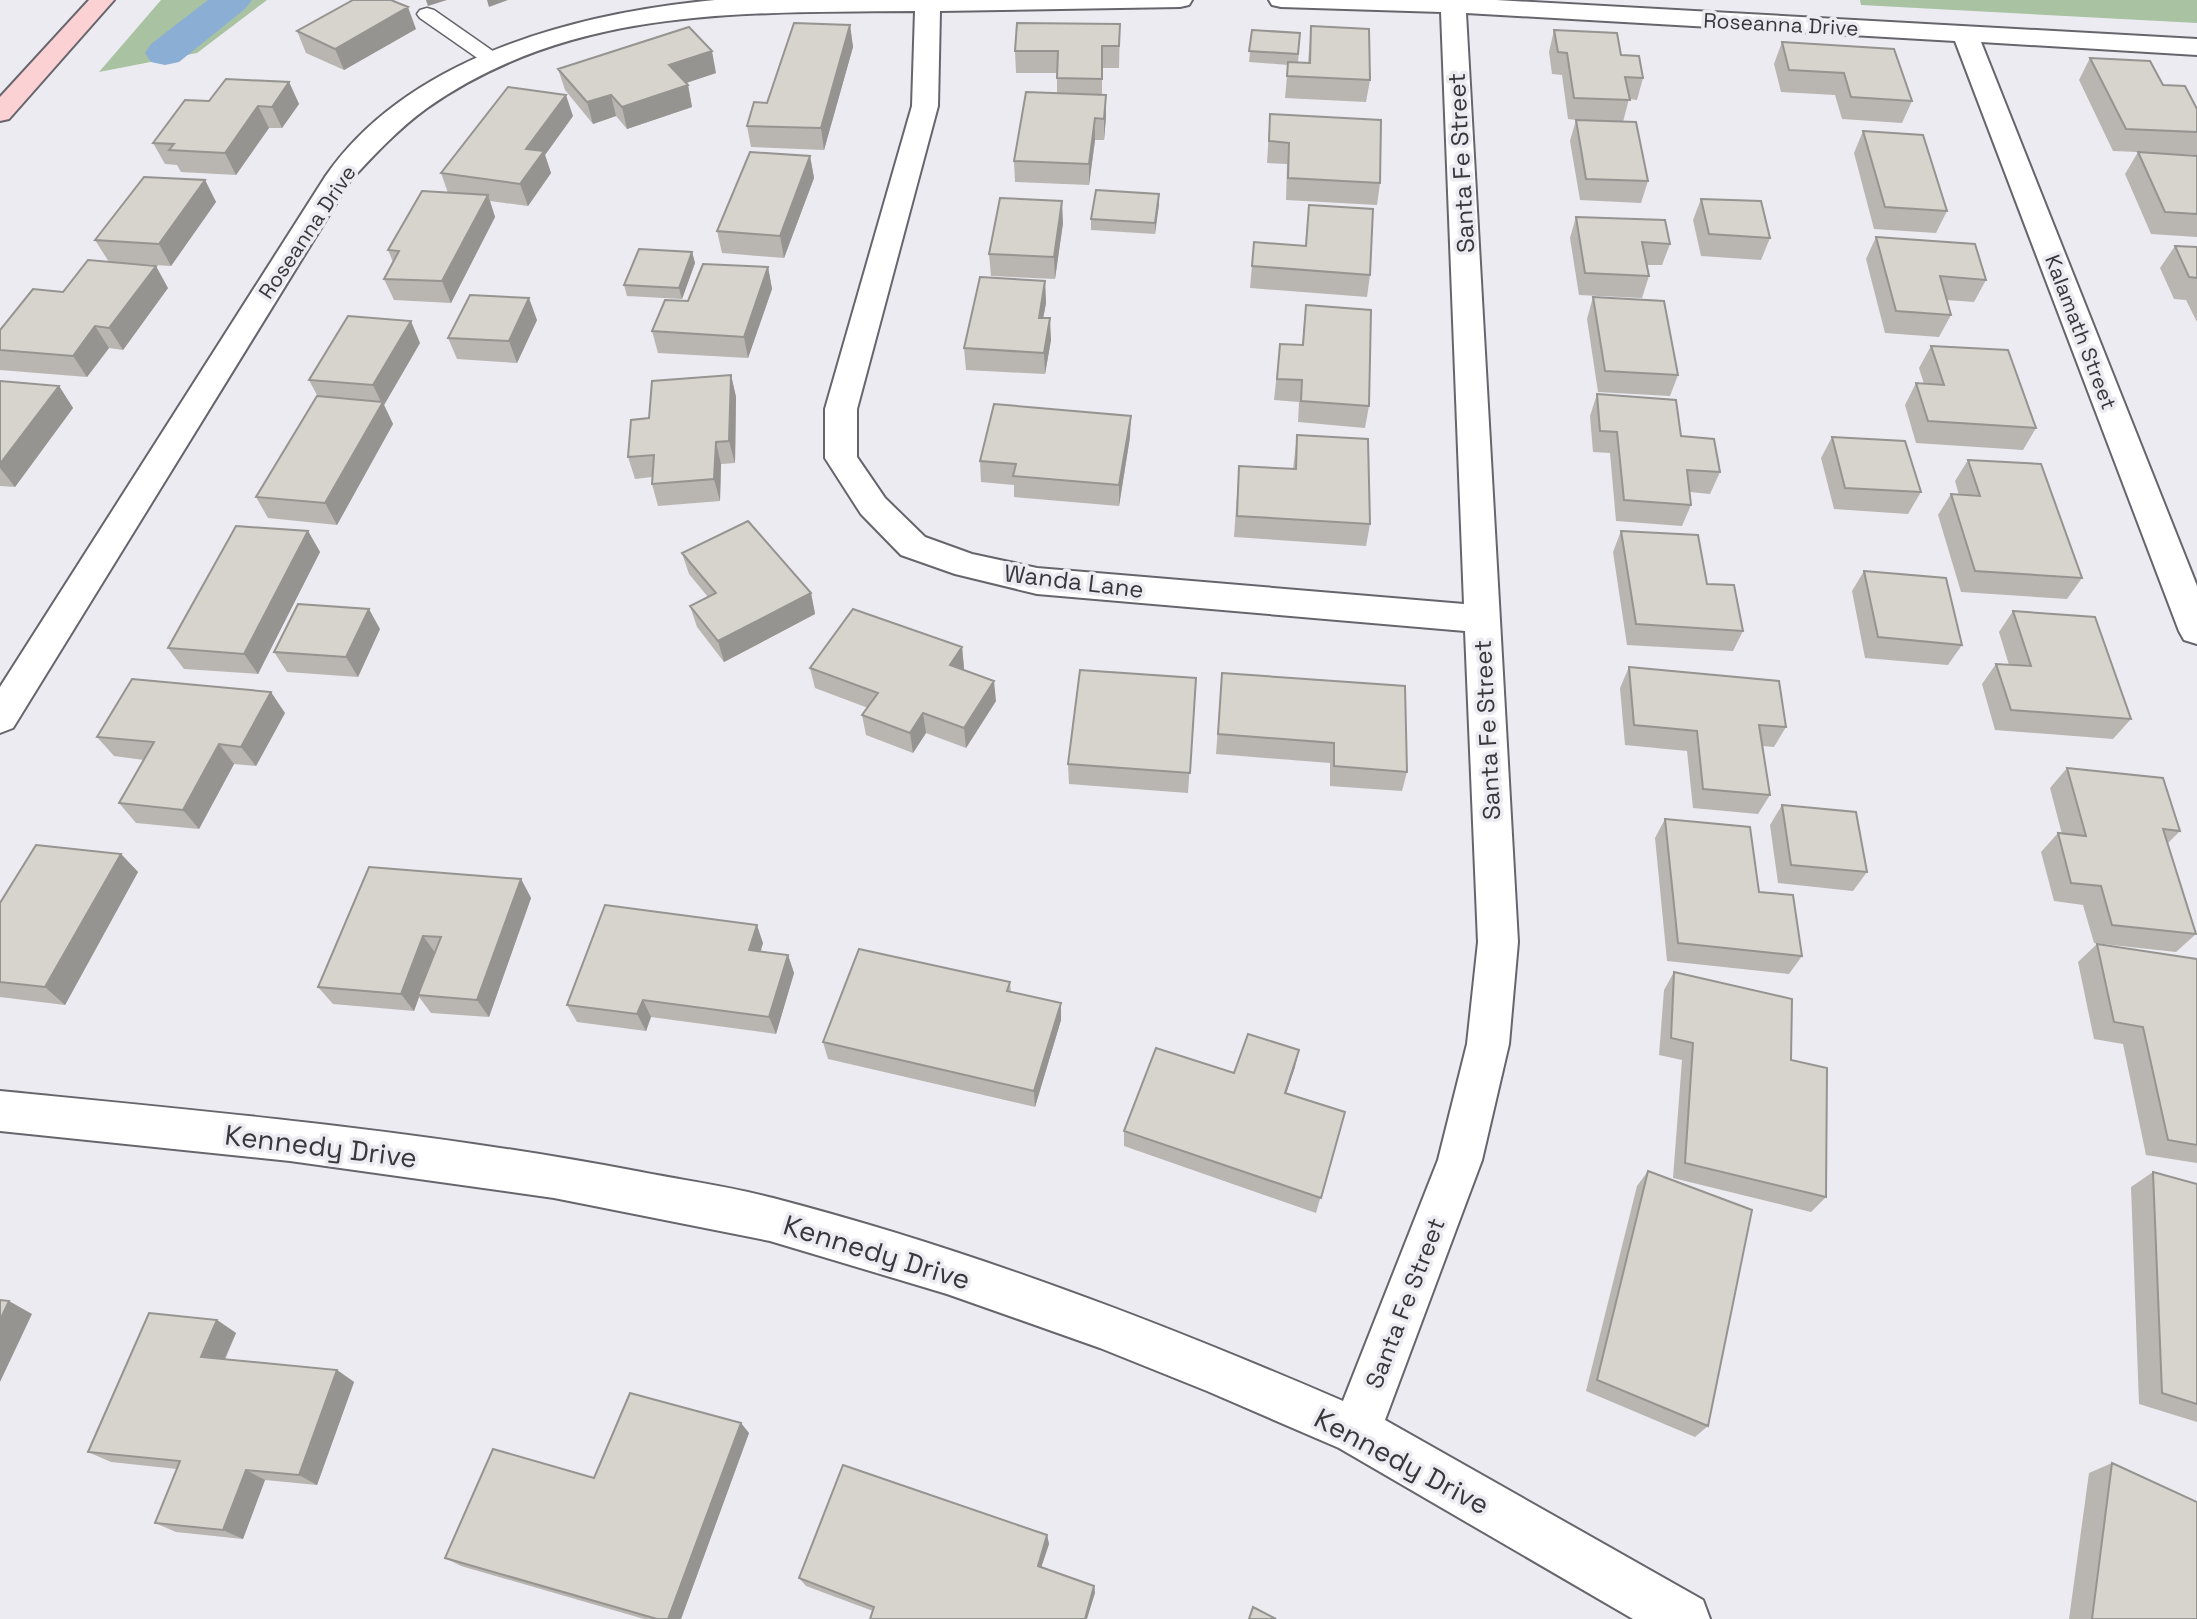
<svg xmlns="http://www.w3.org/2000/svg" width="2197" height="1619" font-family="'Space Grotesk',sans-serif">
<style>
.green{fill:#a8c2a2}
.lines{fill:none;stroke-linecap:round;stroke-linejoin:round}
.canal{fill:#8baed5;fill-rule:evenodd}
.lane-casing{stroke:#66656c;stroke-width:3}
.street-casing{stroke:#66656c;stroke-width:4}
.secondary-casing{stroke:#66656c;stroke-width:4}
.lane{fill:#fff;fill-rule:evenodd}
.street{fill:#fff;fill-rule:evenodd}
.secondary{fill:#fbd1d3;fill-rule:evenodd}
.wall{fill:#b9b5b0}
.shaded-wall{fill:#969490}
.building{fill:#d7d3cd;stroke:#969490;stroke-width:2}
.labels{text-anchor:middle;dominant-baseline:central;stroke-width:7;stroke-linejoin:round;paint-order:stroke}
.far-street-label{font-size:21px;fill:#38383b;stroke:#ecebf2}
.street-label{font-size:24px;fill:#38383b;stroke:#ecebf2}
.near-street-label{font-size:28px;fill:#38383b;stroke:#ecebf2}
</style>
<rect width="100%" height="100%" fill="#ecebf2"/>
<path class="green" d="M161,0H267L197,53L99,72Z
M1860,0H2197V23L1861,5Z"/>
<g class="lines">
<path class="canal" d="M208,0H252L246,8L179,62L165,65L151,62L145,53L151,44Z"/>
<g class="lane-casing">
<path id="lane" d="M427,8L434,10L500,56L503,60L500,64H486L420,18L417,14L420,10Z"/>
</g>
<g class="street-casing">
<path id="street" d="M715,0H1192L1189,5L1180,7L940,11L938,106L857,409V457L885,498L925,537L972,554L1037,568L1464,604L1441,12L1281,7L1272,5L1269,0H1496L2197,39V55L1981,42L2197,586V644L2184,640L2179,631L1955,41L1466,13L1518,942L1509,1044L1482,1160L1385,1420L1703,1600L1710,1619H1633L1339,1448L1207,1391L1100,1348L947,1294L770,1241L554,1198L290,1161L0,1131V1091C213,1112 426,1131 636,1171C681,1180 728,1186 773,1198C969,1249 1157,1321 1343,1401L1438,1160L1467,1044L1478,942L1465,631L1037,594L955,574L901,555L861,514L825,458V409L912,106L915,11C745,13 574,5 427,108C398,129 374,155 350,181L13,728L0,733V687L325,177C408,56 578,13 715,0Z"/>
</g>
<g class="secondary-casing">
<path id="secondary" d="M89,0H114L9,119L0,121V97Z"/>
</g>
<use href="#lane" class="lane"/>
<use href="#street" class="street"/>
<use href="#secondary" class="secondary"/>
</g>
<path class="wall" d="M1120,24L1119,68H1102V95L1106,117L1104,140H1095L1089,185L1015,182L1014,161L1057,93V73H1016L1015,51Z
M850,25L853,47L824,150L751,147L747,126Z
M1311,26L1370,80L1366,102L1285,98L1288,65L1249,62L1252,30L1300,33L1298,63H1308Z
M416,29L344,70L306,53L297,31Z
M1554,30L1621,55L1643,78L1637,100L1629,99L1623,122L1648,181L1641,203L1580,200L1570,141L1576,120L1568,119L1562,75L1552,74L1549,52Z
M1782,42L1912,101L1902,123L1842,119L1835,95L1781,92L1774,64Z
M2090,58L2163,85L2197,109V155L2151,153L2197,156V237L2151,234L2125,174L2138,152L2113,151L2079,80Z
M558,69L716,73L686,83L688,85L692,107L627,129L616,116L593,124L565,90Z
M289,82L299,104L282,128H269L236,175L181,172L177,165L165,164L153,143L209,101Z
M1270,114L1380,183L1377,205L1286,200L1287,164L1267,163Z
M573,116L545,155L551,173L528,206L490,201L495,217L451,303L394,300L384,279L393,262L388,250L448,193L441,173Z
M1863,131L1947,211L1936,233L1874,229L1854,153Z
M810,156L814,178L784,258L722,253L717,231Z
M205,180L216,202L171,266L109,262L95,240Z
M1159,194L1155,234L1091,230V219Z
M1701,199L1770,238L1761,260L1701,256L1693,220Z
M1309,205L1370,275L1367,297L1250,288L1254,242L1305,246Z
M1576,217L1670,244L1662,265H1647L1649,276L1642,298L1579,295L1570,238Z
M1063,223L1055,279L991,276L989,254Z
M1876,237L1986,280L1974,302L1946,300L1951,315L1939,337L1885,333L1866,259Z
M2175,246L2197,247V322L2186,300L2174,299L2160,268Z
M692,252L695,263L682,299L627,296L624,285Z
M768,267L772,289L748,358L658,353L652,331L688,301Z
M1045,281L1046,303L1043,318L1051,340L1045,374L966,370L964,348Z
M168,288L123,350L109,348L87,377L0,370V330L63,292Z
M1593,297L1678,375L1670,396L1598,392L1587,319Z
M1306,305L1369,406L1365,428L1298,422L1299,402L1274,400L1280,344L1302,345Z
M537,320L517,363L457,359L448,338Z
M420,343L384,405L393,424L337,525L268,518L256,497L318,397L309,380Z
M1931,346L2036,428L2023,450L1916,443L1905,405L1916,383L1924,384L1919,368Z
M731,375L736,397L735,463L721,464L720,501L658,506L652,484V477L635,479L628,457L649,418Z
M0,381L59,386L73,408L15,487L0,486Z
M1597,394L1681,436L1720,472L1710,494L1690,492L1691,505L1682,526L1616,521L1610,453L1593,452L1590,416Z
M1297,435L1370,524L1366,546L1234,537L1239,466L1293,469Z
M1130,437L1119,506L1014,497V485L981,482L980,461Z
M1832,437L1921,492L1908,514L1834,509L1821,458Z
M1968,460L2082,578L2067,599L1961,592L1938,515L1951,494L1959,495L1955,481Z
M308,531L320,552L258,674L184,669L168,648Z
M1621,531L1707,584L1743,631L1733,651L1627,645L1613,552Z
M682,553L811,593L815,614L724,662L697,627L690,606L708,597L689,574Z
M1864,571L1962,645L1948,665L1865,658L1852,591Z
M2013,611L2131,719L2113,739L1995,730L1982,684L1996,664L2009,665L1999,632Z
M380,629L358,677L287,672L274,652Z
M962,647L964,668L963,670L996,701L966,748L926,733L913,753L866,735L862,715L868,708L815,688L810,668Z
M1629,667L1786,727L1774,747L1763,746L1770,795L1758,814L1693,808L1687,751L1625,745L1620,688Z
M1222,673L1407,772L1402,791L1330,786V763L1216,754Z
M1196,678L1188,793L1069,784L1068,764Z
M285,713L256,766L234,764L199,829L136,823L119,803L144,760L114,756L97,737Z
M2067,768L2180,831L2168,843L2196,934L2176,952L2094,943L2083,905L2054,901L2041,852L2058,833L2062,834L2050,788Z
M1782,805L1867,872L1853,891L1778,883L1770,825Z
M1665,819L1759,892L1802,956L1789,974L1667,961L1655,838Z
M121,854L138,872L65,1005L0,997V903Z
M521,879L531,898L489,1017L431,1013L419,997L414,1011L333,1004L318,987Z
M763,943L761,951L788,955L794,973L776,1034L651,1017L646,1031L577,1022L567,1005Z
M2097,944L2197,959V1163L2146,1155L2123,1044L2094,1039L2078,962Z
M1674,972L1791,1060L1826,1197L1811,1212L1673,1178L1682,1060L1659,1055L1664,990Z
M1010,982L1011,992L1061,1003V1020L1035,1107L828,1059L823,1042Z
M1295,1067L1286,1093L1345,1112L1316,1213L1124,1146V1131L1234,1073Z
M1648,1171L1708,1426L1695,1437L1586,1391L1637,1186Z
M2153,1172L2197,1184V1422L2139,1404L2131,1187Z
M217,1320L236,1333L225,1360L337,1370L354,1382L317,1485L265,1480L243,1539L176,1532L155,1523L177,1469L111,1462L88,1452Z
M749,1433L681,1619H644L461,1566L445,1558L594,1478Z
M2112,1463L2197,1619H2069L2089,1473Z
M1047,1535L1049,1544L1041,1567L1094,1586L1095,1593L873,1611L806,1586L799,1578Z"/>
<path class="shaded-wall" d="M426,0H447L428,6Z
M487,0H508L489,7Z
M408,7L416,29L344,70L335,49Z
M850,25L853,47L824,150L821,128Z
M712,51L716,73L674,87L669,65Z
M289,82L299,104L282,128L272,107Z
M688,85L692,107L627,129L622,107Z
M566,95L573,116L545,155L551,173L528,206L520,184L526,149Z
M611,95L616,116L593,124L587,102Z
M1106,95V117L1104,140V119Z
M258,106L269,128L236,175L225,153Z
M1095,118V140L1089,185V164Z
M810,156L814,178L784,258L780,236Z
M205,180L216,202L171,266L159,244Z
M1159,194V205L1155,234V223Z
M488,195L495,217L451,303L442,281Z
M1062,201L1063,223L1055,279L1054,257Z
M692,252L695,263L682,299L679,288Z
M156,266L168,288L123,350L109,328Z
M768,267L772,289L748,358L744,337Z
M1045,281L1046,303L1039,340V318Z
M529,298L537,320L517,363L509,341Z
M1050,318L1051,340L1045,374L1044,353Z
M411,321L420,343L384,405L393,424L337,525L325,503L382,404L373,385Z
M95,326L109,348L87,377L73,356Z
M731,375L736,397L735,463L729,441Z
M59,386L73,408L15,487L0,468V464Z
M1131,416L1130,437L1119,506V485Z
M716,442L721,464L720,501L714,479Z
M308,531L320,552L258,674L244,654Z
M811,593L815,614L724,662L718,641Z
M369,609L380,629L358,677L346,657Z
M962,647L964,668L953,685L950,665Z
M994,681L996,701L966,748L964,728Z
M271,692L285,713L256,766L241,747Z
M923,713L926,733L913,753L910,733Z
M219,744L234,764L199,829L183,810Z
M121,854L138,872L65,1005L45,987Z
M521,879L531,898L489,1017L477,1000Z
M757,925L763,943L755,967L749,950Z
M423,936L436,954L418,995L419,997L414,1011L401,994Z
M788,955L794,973L776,1034L769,1017Z
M643,1000L651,1017L646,1031L637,1014Z
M1061,1003V1020L1035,1107L1034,1091Z
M1299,1050L1295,1067L1281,1109L1285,1093Z
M9,1301L32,1314L0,1382V1320Z
M217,1320L236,1333L220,1369L201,1357Z
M337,1370L354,1382L317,1485L299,1475Z
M741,1423L749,1433L681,1619H668Z
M246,1470L265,1480L243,1539L223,1530Z
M1047,1535L1049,1544L1039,1574L1038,1566Z
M1094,1586L1095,1593L1087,1619H1085Z"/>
<path class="building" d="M353,0H391L408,7L335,49L297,31Z
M794,23L850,25L821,128L747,126L754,102L767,103Z
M1017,23L1120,24L1119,46H1102V79L1057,78L1058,51H1015Z
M1311,26L1369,29L1370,80L1287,76L1288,62L1310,63Z
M689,27L712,51L669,65L688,85L622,107L611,95L587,102L558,69Z
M1252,30L1300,33L1298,54L1249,51Z
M1554,30L1617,33L1621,55L1639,56L1643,78L1625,77L1630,100L1574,98L1567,53L1558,52Z
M1782,42L1894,49L1912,101L1851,97L1844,73L1789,70Z
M2090,58L2150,61L2163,85L2185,86L2197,109V132L2126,129Z
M226,79L289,82L272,107L258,106L225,153L169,150L174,144L153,143L185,100L209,101Z
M508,87L566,95L526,149L544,151L520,184L441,173Z
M1026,92L1106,95L1104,119L1095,118L1089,164L1014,161Z
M1270,114L1381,120L1380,183L1288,178L1289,143L1269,141Z
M1576,120L1636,122L1648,181L1586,179Z
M1863,131L1923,135L1947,211L1885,207Z
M750,152L810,156L780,236L717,231Z
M2138,152L2197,156V214L2165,212Z
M144,177L205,180L159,244L95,240Z
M1096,190L1159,194L1155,223L1091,219Z
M422,191L488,195L442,281L384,279L399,251L388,250Z
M1000,198L1062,201L1054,257L989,254Z
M1701,199L1761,201L1770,238L1709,234Z
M1309,205L1373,209L1370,275L1252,266L1254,242L1306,246Z
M1576,217L1665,220L1670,244L1642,242L1649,276L1585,273Z
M1876,237L1975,244L1986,280L1940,276L1951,315L1896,311Z
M2175,246L2197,247V278L2189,277Z
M639,249L692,252L679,288L624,285Z
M88,260L156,266L109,328L95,326L73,356L0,350V330L33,289L63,292Z
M703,264L768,267L744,337L652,331L665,300L688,301Z
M980,277L1045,281L1039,318H1050L1044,353L964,348Z
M470,295L529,298L509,341L448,338Z
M1593,297L1664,301L1678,375L1605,371Z
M1306,305L1371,310L1369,406L1301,401L1302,380L1277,379L1280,344L1303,345Z
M348,316L411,321L373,385L309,380Z
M1931,346L2008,350L2036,428L1928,421L1916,383L1944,385Z
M731,375L729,441L716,442L714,479L652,484L654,455L628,457L631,420L649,418L652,381Z
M0,381L59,386L0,464Z
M1597,394L1676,400L1681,436L1714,439L1720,472L1687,470L1691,505L1624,500L1617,432L1600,431Z
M317,396L383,402L325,503L256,497Z
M994,404L1131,416L1119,485L1013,476L1016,464L980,461Z
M1297,435L1368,439L1370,524L1237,516L1239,466L1296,469Z
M1832,437L1905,441L1921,492L1845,488Z
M1968,460L2041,464L2082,578L1975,571L1951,494L1980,496Z
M748,521L811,593L718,641L690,606L716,593L682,553Z
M236,526L308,531L244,654L168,648Z
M1621,531L1698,535L1707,584L1734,585L1743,631L1636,624Z
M1864,571L1946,578L1962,645L1878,637Z
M298,604L369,609L346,657L274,652Z
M853,609L962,647L950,665L994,681L964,728L923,713L910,733L862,715L878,693L810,668Z
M2013,611L2095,617L2131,719L2011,710L1996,664L2031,666Z
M1629,667L1779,681L1786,727L1759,725L1770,795L1703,789L1697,731L1634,725Z
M1080,670L1196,678L1190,773L1068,764Z
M1222,673L1405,686L1407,772L1334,766V743L1218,734Z
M132,679L271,692L241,747L219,744L183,810L119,803L154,742L97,737Z
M2067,768L2163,778L2180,831L2163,829L2196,934L2112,925L2101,886L2071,883L2058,833L2086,836Z
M1782,805L1856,812L1867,872L1791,865Z
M1665,819L1750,827L1759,892L1793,895L1802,956L1678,943Z
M36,845L121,854L45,987L0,982V903Z
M369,867L521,879L477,1000L418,995L441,937L423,936L401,994L318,987Z
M605,905L757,925L749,950L788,955L769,1017L643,1000L637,1014L567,1005Z
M2097,944L2197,959V1145L2168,1140L2143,1027L2114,1022Z
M859,949L1010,982L1007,991L1061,1003L1034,1091L823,1042Z
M1674,972L1792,999L1791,1060L1827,1068L1826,1197L1685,1163L1693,1043L1671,1038Z
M1248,1034L1299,1050L1285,1093L1345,1112L1321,1198L1124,1131L1156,1048L1234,1073Z
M1648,1171L1752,1210L1708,1426L1597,1380Z
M2153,1172L2197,1184V1404L2162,1393Z
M0,1300L9,1301L0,1320Z
M149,1313L217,1320L201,1357L337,1370L299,1475L246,1470L223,1530L155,1523L180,1461L88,1452Z
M630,1393L741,1423L668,1619H657L445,1558L493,1449L594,1478Z
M2112,1463L2197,1502V1619H2092Z
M843,1465L1047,1535L1038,1566L1094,1586L1085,1619H870L874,1607L799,1578Z
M1253,1607L1276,1619H1249Z"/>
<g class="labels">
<g class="far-street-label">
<text transform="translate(1781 24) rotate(3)">Roseanna Drive</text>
<text transform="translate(307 232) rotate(-56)">Roseanna Drive</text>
<text transform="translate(2081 332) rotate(69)">Kalamath Street</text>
</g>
<g class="street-label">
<text transform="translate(1461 163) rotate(-93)">Santa Fe Street</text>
<text transform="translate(1074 581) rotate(7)">Wanda Lane</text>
<text transform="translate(1487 730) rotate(-93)">Santa Fe Street</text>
<text transform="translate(1405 1303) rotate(-69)">Santa Fe Street</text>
</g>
<g class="near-street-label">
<text transform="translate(321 1146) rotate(7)">Kennedy Drive</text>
<text transform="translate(877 1252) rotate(17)">Kennedy Drive</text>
<text transform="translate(1402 1461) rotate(28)">Kennedy Drive</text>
</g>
</g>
</svg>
